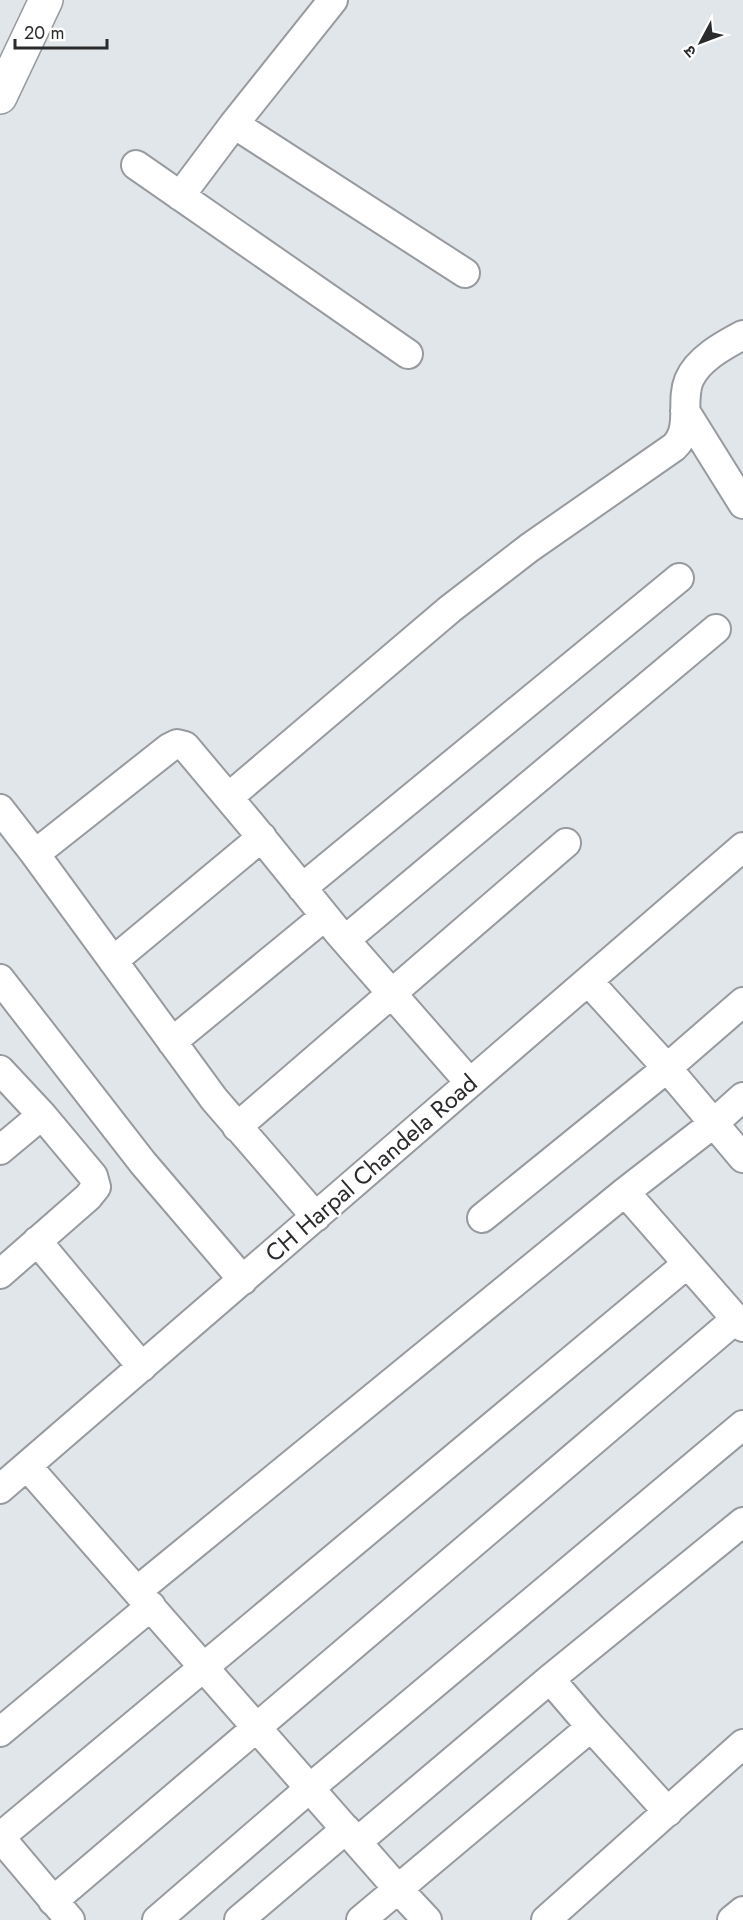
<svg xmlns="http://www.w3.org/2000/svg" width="743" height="1920" font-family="Jost,'Noto Sans Devanagari',sans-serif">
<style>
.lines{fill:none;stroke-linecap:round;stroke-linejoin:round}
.minor-casing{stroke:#979a9f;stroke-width:32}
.tertiary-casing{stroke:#979a9f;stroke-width:36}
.minor{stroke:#fff;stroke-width:28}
.tertiary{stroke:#fff;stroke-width:33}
.labels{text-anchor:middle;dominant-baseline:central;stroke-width:4.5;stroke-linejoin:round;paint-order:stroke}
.street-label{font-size:24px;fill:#2a2b2d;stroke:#fff}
</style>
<rect width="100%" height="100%" fill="#e1e6ea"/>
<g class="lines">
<g class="minor-casing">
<path id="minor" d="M234,124L465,273
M136,165L408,354
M180,196L234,124L333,0
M685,411L743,504
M229,797L450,609L529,548L674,447C693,429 680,402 689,380C698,359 724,345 743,335
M0,809L35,854L214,1099L316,1217
M35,854L169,748L177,744L185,746L253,827L338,932L470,1083
M302,888L679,578
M345,940L716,629
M113,961L262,837
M0,979L143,1163L243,1280
M588,981L667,1068L743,1158
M172,1042L325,916
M0,1070L42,1115L93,1176L96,1187L88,1197L0,1274
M237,1127L566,843
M0,1150L42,1115
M625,1192L743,1327
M482,1218L667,1068L743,1002
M37,1241L142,1367
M27,1466L398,1889L427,1920
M0,1489L743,847
M137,1591L625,1192L714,1123L743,1097
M550,1679L591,1727L668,1812
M0,1732L151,1606
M0,1837L687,1264
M0,1837L70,1920
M357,1842L550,1679L743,1522
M53,1901L736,1319
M157,1920L310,1788L743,1425
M239,1920L346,1829
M361,1920L591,1727
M546,1920L743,1744
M732,1920L743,1911"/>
</g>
<g class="tertiary-casing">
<path id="tertiary" d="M0,97L46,0"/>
</g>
<use href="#minor" class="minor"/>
<use href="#tertiary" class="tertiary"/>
</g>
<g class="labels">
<g class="street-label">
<text transform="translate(371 1168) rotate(-41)">CH Harpal Chandela Road</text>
</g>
</g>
<g transform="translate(701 42) rotate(229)" stroke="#ffffff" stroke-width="4.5" paint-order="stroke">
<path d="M0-4.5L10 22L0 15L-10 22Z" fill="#2a2b2d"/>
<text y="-9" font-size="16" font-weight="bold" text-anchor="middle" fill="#2a2b2d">उ</text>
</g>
<path d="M15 39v9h92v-9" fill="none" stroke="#2a2b2d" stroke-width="3"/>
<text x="24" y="39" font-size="18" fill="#2a2b2d" stroke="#ffffff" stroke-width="4.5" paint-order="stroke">20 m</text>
</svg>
